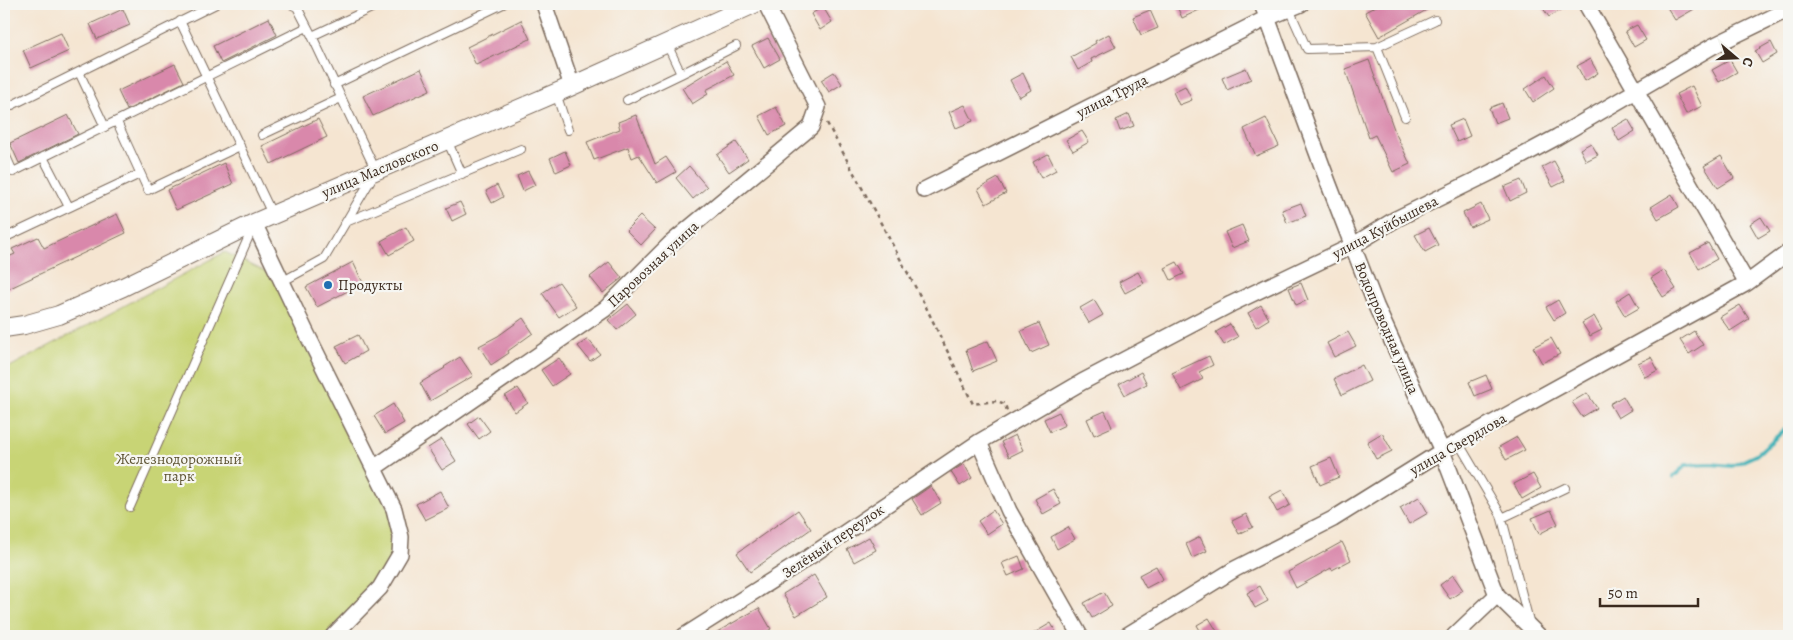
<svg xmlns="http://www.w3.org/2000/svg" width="1793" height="640" font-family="Alegreya,serif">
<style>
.green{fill:#c8d475;stroke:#827f4a}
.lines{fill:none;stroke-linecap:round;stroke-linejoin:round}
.stream{stroke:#41b2b8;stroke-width:4}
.building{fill:#d988ab}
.service-casing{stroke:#7c6b5d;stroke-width:10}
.minor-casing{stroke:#7c6b5d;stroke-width:18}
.tertiary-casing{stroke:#7c6b5d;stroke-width:20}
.path{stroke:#7c6b5d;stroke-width:2.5;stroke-dasharray:4 4;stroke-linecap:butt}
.service{stroke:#fff;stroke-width:8}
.minor{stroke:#fff;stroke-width:15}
.tertiary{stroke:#fff;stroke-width:18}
.poi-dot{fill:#1f6fb2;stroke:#f6f6f2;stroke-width:2}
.labels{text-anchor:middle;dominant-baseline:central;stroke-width:4.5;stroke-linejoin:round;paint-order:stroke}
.street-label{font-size:15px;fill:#3b2a1e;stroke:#f6f6f2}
.poi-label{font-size:15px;fill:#3b2a1e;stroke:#f6f6f2;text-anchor:start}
.park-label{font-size:15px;fill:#5e5434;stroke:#f6f6f2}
</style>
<rect width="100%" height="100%" fill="#f6f6f2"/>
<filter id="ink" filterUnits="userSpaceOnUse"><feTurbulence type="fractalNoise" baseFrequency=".02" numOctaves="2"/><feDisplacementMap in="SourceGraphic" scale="10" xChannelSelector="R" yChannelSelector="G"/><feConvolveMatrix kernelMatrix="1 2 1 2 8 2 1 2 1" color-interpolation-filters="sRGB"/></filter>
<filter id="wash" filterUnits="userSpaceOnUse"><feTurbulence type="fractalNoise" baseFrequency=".0096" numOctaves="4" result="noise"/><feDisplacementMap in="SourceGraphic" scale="20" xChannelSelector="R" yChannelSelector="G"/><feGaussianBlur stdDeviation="1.12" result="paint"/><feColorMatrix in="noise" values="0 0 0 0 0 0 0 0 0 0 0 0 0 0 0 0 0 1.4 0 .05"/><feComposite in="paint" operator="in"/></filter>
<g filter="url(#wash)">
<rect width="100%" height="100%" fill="#f5e5d1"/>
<path class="green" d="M225,252L272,275L389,509L395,533L394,557L365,597L326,636H4V370Z"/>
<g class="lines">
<path class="stream" d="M1673,477L1686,465L1711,464L1732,466L1756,455L1789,426"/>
</g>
<g id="blocks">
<path class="building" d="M1176,4H1212L1182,18Z
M1380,4H1437L1379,37L1365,12Z
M1540,4H1571L1549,17Z
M1665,4H1703L1675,20Z
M823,7L832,22L820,30L811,14Z
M123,9L130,25L97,39L90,24Z
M1150,10L1158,28L1141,35L1133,17Z
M269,18L277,35L221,63L213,46Z
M521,20L530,39L476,65L467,47Z
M1637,25L1646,40L1634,47L1625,31Z
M61,33L69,51L31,68L23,50Z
M1109,34L1116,47L1091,59L1092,62L1078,70L1071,57L1096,43L1095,41Z
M768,38L780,59L764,68L752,46Z
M1771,42L1777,54L1762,63L1755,51Z
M1590,59L1598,73L1585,81L1577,66Z
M1369,60L1395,132L1410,164L1393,172L1375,135L1369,138L1345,69Z
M1730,60L1737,72L1719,82L1712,70Z
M726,61L734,75L706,90L708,94L692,104L682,88Z
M175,64L184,82L127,110L118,91Z
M1246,68L1251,79L1227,90L1222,78Z
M421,69L430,90L373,116L363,96Z
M834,72L842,84L829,92L821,80Z
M1023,73L1031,90L1019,97L1010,80Z
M1546,75L1554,88L1533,102L1525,89Z
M1185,86L1192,100L1179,105L1173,92Z
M1692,86L1702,106L1686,114L1676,94Z
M1502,103L1508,118L1495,123L1489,108Z
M965,105L973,121L956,128L949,112Z
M776,107L786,126L769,135L759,116Z
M1129,114L1134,126L1120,131L1116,120Z
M68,115L78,134L19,163L10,143Z
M636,115L655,164L666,157L676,172L657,183L639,155L632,158L628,147L594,160L587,142L620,129L618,122Z
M1266,118L1279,146L1256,156L1244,129Z
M318,119L327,137L271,164L262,146Z
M1463,119L1470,136L1457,142L1449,125Z
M1628,119L1635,131L1619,141L1612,128Z
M1082,131L1089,142L1073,151L1066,140Z
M736,142L748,159L729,172L717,155Z
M1591,143L1598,155L1586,161L1580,149Z
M565,151L571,165L556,172L550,158Z
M1048,154L1056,170L1041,178L1033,162Z
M1721,156L1734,178L1718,188L1704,166Z
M1554,161L1565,181L1553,187L1542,167Z
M224,163L233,184L176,210L167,190Z
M689,166L707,187L693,199L676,178Z
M528,171L535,185L523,191L517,176Z
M998,178L1006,193L986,204L978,189Z
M1521,180L1526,193L1510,201L1504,187Z
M497,185L503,197L492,203L486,191Z
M1672,194L1679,207L1658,219L1651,207Z
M460,202L466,214L452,221L446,208Z
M1301,203L1306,216L1287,223L1282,210Z
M1481,204L1488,219L1470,227L1463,213Z
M117,214L126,233L4,291V259L15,254L12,249L38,237L44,248Z
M640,216L655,230L641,245L626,230Z
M1761,217L1770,231L1758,238L1750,224Z
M1242,225L1249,241L1232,248L1225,232Z
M406,227L414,241L389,255L381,241Z
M1429,228L1438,245L1425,252L1415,235Z
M1708,243L1717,259L1699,269L1690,253Z
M353,262L363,283L317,307L306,287Z
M609,262L622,278L603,293L590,277Z
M1177,262L1184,274L1171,280L1165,268Z
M1664,270L1676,289L1663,297L1651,278Z
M1138,272L1144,283L1125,293L1119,282Z
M559,282L576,306L559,317L542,293Z
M1301,283L1308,300L1296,305L1289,288Z
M1630,292L1639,308L1625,316L1616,301Z
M1094,300L1103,315L1089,323L1080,308Z
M1558,300L1565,313L1554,320L1546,307Z
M628,304L636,314L617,330L608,320Z
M1261,305L1269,319L1256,327L1248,313Z
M1740,305L1749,319L1730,331L1720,317Z
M1594,316L1602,330L1590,336L1582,323Z
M523,318L533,333L508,351L509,353L491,365L479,346L498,336Z
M1039,323L1049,345L1031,353L1021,331Z
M1230,324L1238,337L1224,345L1216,332Z
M1694,331L1703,345L1689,354L1680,340Z
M1348,332L1356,346L1334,357L1327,343Z
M358,335L366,351L345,363L336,346Z
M1551,338L1560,354L1542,363L1533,347Z
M588,339L600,354L590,361L578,346Z
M988,341L997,361L973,371L966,350Z
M1209,356L1213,365L1199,372L1203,379L1181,390L1172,373Z
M460,357L473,376L430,401L420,383L445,368L444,367Z
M1651,357L1658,370L1645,377L1638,363Z
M559,358L570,374L552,386L541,370Z
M1362,365L1370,381L1342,395L1334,379Z
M1141,372L1147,384L1125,395L1119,384Z
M1486,375L1492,389L1475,396L1469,382Z
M518,388L528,403L515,412L505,396Z
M1587,393L1597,408L1582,417L1572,402Z
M1623,396L1631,410L1618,418L1610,404Z
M393,404L404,423L385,434L374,416Z
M1105,411L1112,427L1094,435L1087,419Z
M1059,412L1065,425L1050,432L1044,419Z
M479,416L490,431L479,439L468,424Z
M1382,433L1392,451L1376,459L1367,442Z
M1015,435L1023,450L1009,457L1001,442Z
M1517,437L1525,450L1506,460L1499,447Z
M442,439L456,461L442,470L428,448Z
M1331,458L1339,477L1320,485L1312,466Z
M964,464L972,478L960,486L951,472Z
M1533,474L1541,488L1522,499L1514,484Z
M931,486L941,503L922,515L912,499Z
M1053,489L1061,504L1043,514L1035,499Z
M1282,490L1290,505L1277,512L1269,497Z
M440,491L449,508L425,520L416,504Z
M1419,497L1428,513L1409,524L1400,508Z
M798,510L811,529L750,572L737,553Z
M993,510L1002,524L987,534L978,521Z
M1551,510L1558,524L1539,534L1532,518Z
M1246,514L1253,527L1239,534L1232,521Z
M1068,527L1075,539L1057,549L1051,537Z
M869,537L876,550L854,562L847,549Z
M1200,537L1207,551L1192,558L1186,544Z
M1342,542L1351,560L1332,570L1331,568L1296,588L1288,572Z
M1019,556L1024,569L1008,576L1002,563Z
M1156,566L1163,579L1146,588L1139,575Z
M814,575L827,597L796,616L783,594Z
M1453,575L1463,590L1450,599L1440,585Z
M1260,586L1268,601L1255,608L1247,593Z
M1104,592L1112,606L1092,618L1084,603Z
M759,608L771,629L759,636H710Z
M1209,618L1220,636H1203L1197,625Z
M1051,623L1058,636H1029Z"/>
</g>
</g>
<g filter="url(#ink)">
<use href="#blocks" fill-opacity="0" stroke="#7c6b5d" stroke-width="1"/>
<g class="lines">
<g class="service-casing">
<path id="service" d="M1289,9L1307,49L1377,47L1435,20
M180,21L273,216
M312,36L380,4
M1377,47L1405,117
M79,72L105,127
M681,74L736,46
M334,85L503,4
M556,93L568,130
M627,100L681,74L667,44
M4,109L216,4
M117,122L148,190L240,146
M262,135L341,98
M447,140L462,174
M4,152L13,172L307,27
M43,157L69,207
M346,222L521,149
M4,238L140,174
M285,280L324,259L376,171L312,36L297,7L290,4
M1458,442L1501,515L1529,621
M130,507L253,227
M1502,518L1565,488"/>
</g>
<g class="minor-casing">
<path id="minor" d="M544,4L572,86
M1262,4L1328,182L1376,306L1442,451L1497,595L1539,636
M1586,4L1747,283
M924,190L1267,18L1301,4
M254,223L305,330L394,509L401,537L400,554L380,588L333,636
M979,442L1009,511L1080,636
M374,468L605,309L670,244L811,127L818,107L766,4
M684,636L809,557L979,442L1082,382L1231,304L1352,246L1396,219L1492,172L1557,137L1713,46L1789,9
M1126,636L1235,569L1333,519L1442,451L1747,283L1789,252
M1454,636L1497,595"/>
</g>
<g class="tertiary-casing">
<path id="tertiary" d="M4,328L24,325L59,315L123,287L254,223L572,86L754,4"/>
</g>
<path class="path" d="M827,123L925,305L973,404L997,401L1005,404L1007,411"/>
<use href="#service" class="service"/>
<use href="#minor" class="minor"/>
<use href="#tertiary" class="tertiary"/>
</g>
</g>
<circle class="poi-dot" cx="328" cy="285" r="5"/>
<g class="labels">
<g class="street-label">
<text transform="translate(1112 96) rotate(-27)">улица Труда</text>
<text transform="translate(380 169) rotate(-23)">улица Масловского</text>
<text transform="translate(1385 227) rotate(-28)">улица Куйбышева</text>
<text transform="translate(653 264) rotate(-43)">Паровозная улица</text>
<text transform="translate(1387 328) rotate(67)">Водопроводная улица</text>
<text transform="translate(1458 444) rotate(-30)">улица Свердлова</text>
<text transform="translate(833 541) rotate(-34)">Зелёный переулок</text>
</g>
<g class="poi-label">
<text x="338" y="285">Продукты</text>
</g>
<g class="park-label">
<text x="179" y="459">Железнодорожный<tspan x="179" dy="17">парк</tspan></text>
</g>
</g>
<rect width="1793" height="640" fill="none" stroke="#f6f6f2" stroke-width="20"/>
<g transform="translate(1736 58) rotate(109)" stroke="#f6f6f2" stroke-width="4" paint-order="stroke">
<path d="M0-4L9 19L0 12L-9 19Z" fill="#3b2a1e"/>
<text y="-8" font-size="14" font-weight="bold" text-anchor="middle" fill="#3b2a1e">С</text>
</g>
<path d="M1600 598v8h98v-8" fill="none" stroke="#3b2a1e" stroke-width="2.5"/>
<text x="1608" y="598" font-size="15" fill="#3b2a1e" stroke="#f6f6f2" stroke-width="4" paint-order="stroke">50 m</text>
</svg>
